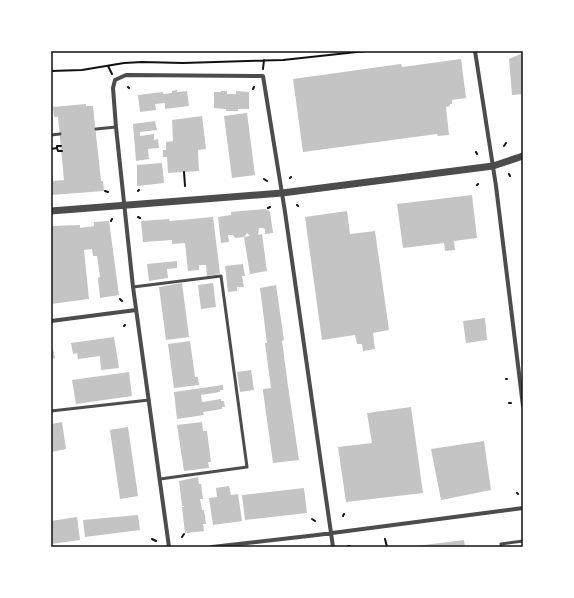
<svg xmlns="http://www.w3.org/2000/svg" width="574" height="598" font-family="'Source Serif 4',serif">
<style>
.building{fill:#c4c4c4}
.lines{fill:none;stroke-linecap:round;stroke-linejoin:round}
.path{stroke:#111;stroke-width:2}
.service{stroke:#4c4c4c;stroke-width:3}
.minor{stroke:#4c4c4c;stroke-width:4}
.tertiary{stroke:#4c4c4c;stroke-width:7}
.neatline{fill:none;stroke:#111;stroke-width:1.5}
</style>
<rect width="100%" height="100%" fill="#fff"/>
<path class="building" d="M523,53V94L512,95L509,59Z
M461,59L466,98L452,100V104H450V106L446,107L449,135L438,136L437,134L303,152L293,79L401,64L402,67Z
M177,90V92L187,91L189,106L165,109V103L155,104L156,110L140,112L138,95L163,92V94L172,93V91Z
M221,91H227V94H236V91L249,92V109H238V111H226V109L214,108V92H221Z
M86,104V106H93L101,181H103L104,191L51,195V176H53V181L64,180L58,117H54L53,107Z
M247,113L255,175L232,178L224,116Z
M202,116L206,149L198,150L199,171L168,173L167,157H163V150H166V142L173,141L172,120Z
M155,121L157,130L140,132V136L154,134V140L158,139L159,148L148,149L149,159L136,161L133,124Z
M162,163L164,183L137,186V165Z
M472,195L477,238L454,241L455,250L445,251L444,243L403,248L397,204Z
M266,209L270,212L273,233L265,234V229L263,228H259L258,235L262,234L267,271L250,274L244,237L250,236L247,233L244,237L235,238L233,235H228L229,242L221,243L218,217L231,215V212Z
M347,211L350,234L375,231L389,330L373,333L375,349L363,351L362,344H357L355,335L322,340L305,217Z
M213,217L220,274L207,276L206,265H199V270L188,271L185,243L172,244V240L143,242L141,221L169,219L170,221Z
M109,221L119,295L100,298L98,278L100,277L97,256H93L92,249L84,250L89,299L51,304V226L80,225V228L94,226V222Z
M177,261V268L167,269L168,278L149,281L147,264Z
M243,264L245,276H242L244,287H237V291L228,292L225,266Z
M182,283L189,337L166,340L159,287Z
M213,283L216,307L201,309L198,285Z
M276,285L284,340L282,341L288,386L299,460L273,463L263,391V389L271,388L265,343H267L260,288Z
M485,318L487,340L466,343L463,321Z
M114,337L119,368L101,370L100,356L78,359L77,353L73,354L71,343Z
M51,341L55,358L51,359Z
M190,341L195,377H198L199,385L174,388L168,344Z
M251,370L254,390L240,392L237,372Z
M129,372L132,396L76,404L72,380Z
M223,385V390H220V392L201,395L202,402L221,399V401H224L225,407H222V409L203,412L204,415L177,419L174,392Z
M411,407L423,493L346,502L338,447L372,443L367,413Z
M62,422L66,449L51,452V424Z
M202,422L203,431H207L211,462H208L209,468L184,471L177,425Z
M128,427L138,496L120,499L110,430Z
M484,441L491,490L441,500L431,449Z
M198,477L199,484H201L203,499H200L202,510H204L206,524H203L204,531L187,533V532L185,533L182,507H184V506H182L179,481Z
M229,486L231,495L238,494L242,521L213,525L209,498L217,497L216,488Z
M304,488L307,513L245,520L242,495Z
M138,515L140,530L85,537L83,520Z
M77,517L80,540L51,544V521Z
M464,540L465,547H417L416,546Z"/>
<g class="lines">
<path class="path" d="M108,66L112,74
M263,69L264,60
M51,71L82,70L124,63L142,62L183,63L283,60L366,51
M128,87L129,88
M253,89L254,87
M61,146H57V148L58,151H62
M504,146L506,143
M51,149L57,148
M476,152L477,154
M184,172L185,186
M509,174L510,176
M290,178L291,177
M264,179L267,181
M477,185L478,184
M105,191L108,192
M138,191L139,190
M297,205L298,206
M268,208L270,207
M138,217L140,218
M111,221L112,219
M120,299L122,301
M124,326L125,325
M506,379H507
M509,403H511
M517,493L518,494
M343,516L344,514
M312,519L315,521
M182,537L184,534
M152,539L156,541
M385,539L387,547
M348,546H350"/>
<path class="service" d="M96,129L116,127
M51,135L60,134
M133,287L221,276L247,467L160,479
M51,411L149,400
M502,547L501,544L523,541"/>
<path class="minor" d="M475,51L496,186L523,406
M51,321L136,310
M169,547L133,287L116,127L113,88L115,80L126,75L263,76L285,212L333,547
M212,547L317,535L523,508"/>
<path class="tertiary" d="M51,211L282,193L493,166L523,156"/>
</g>
<rect width="574" height="598" fill="none" stroke="#ffffff" stroke-width="104"/>
<rect x="52" y="52" width="470" height="494" class="neatline"/>
</svg>
